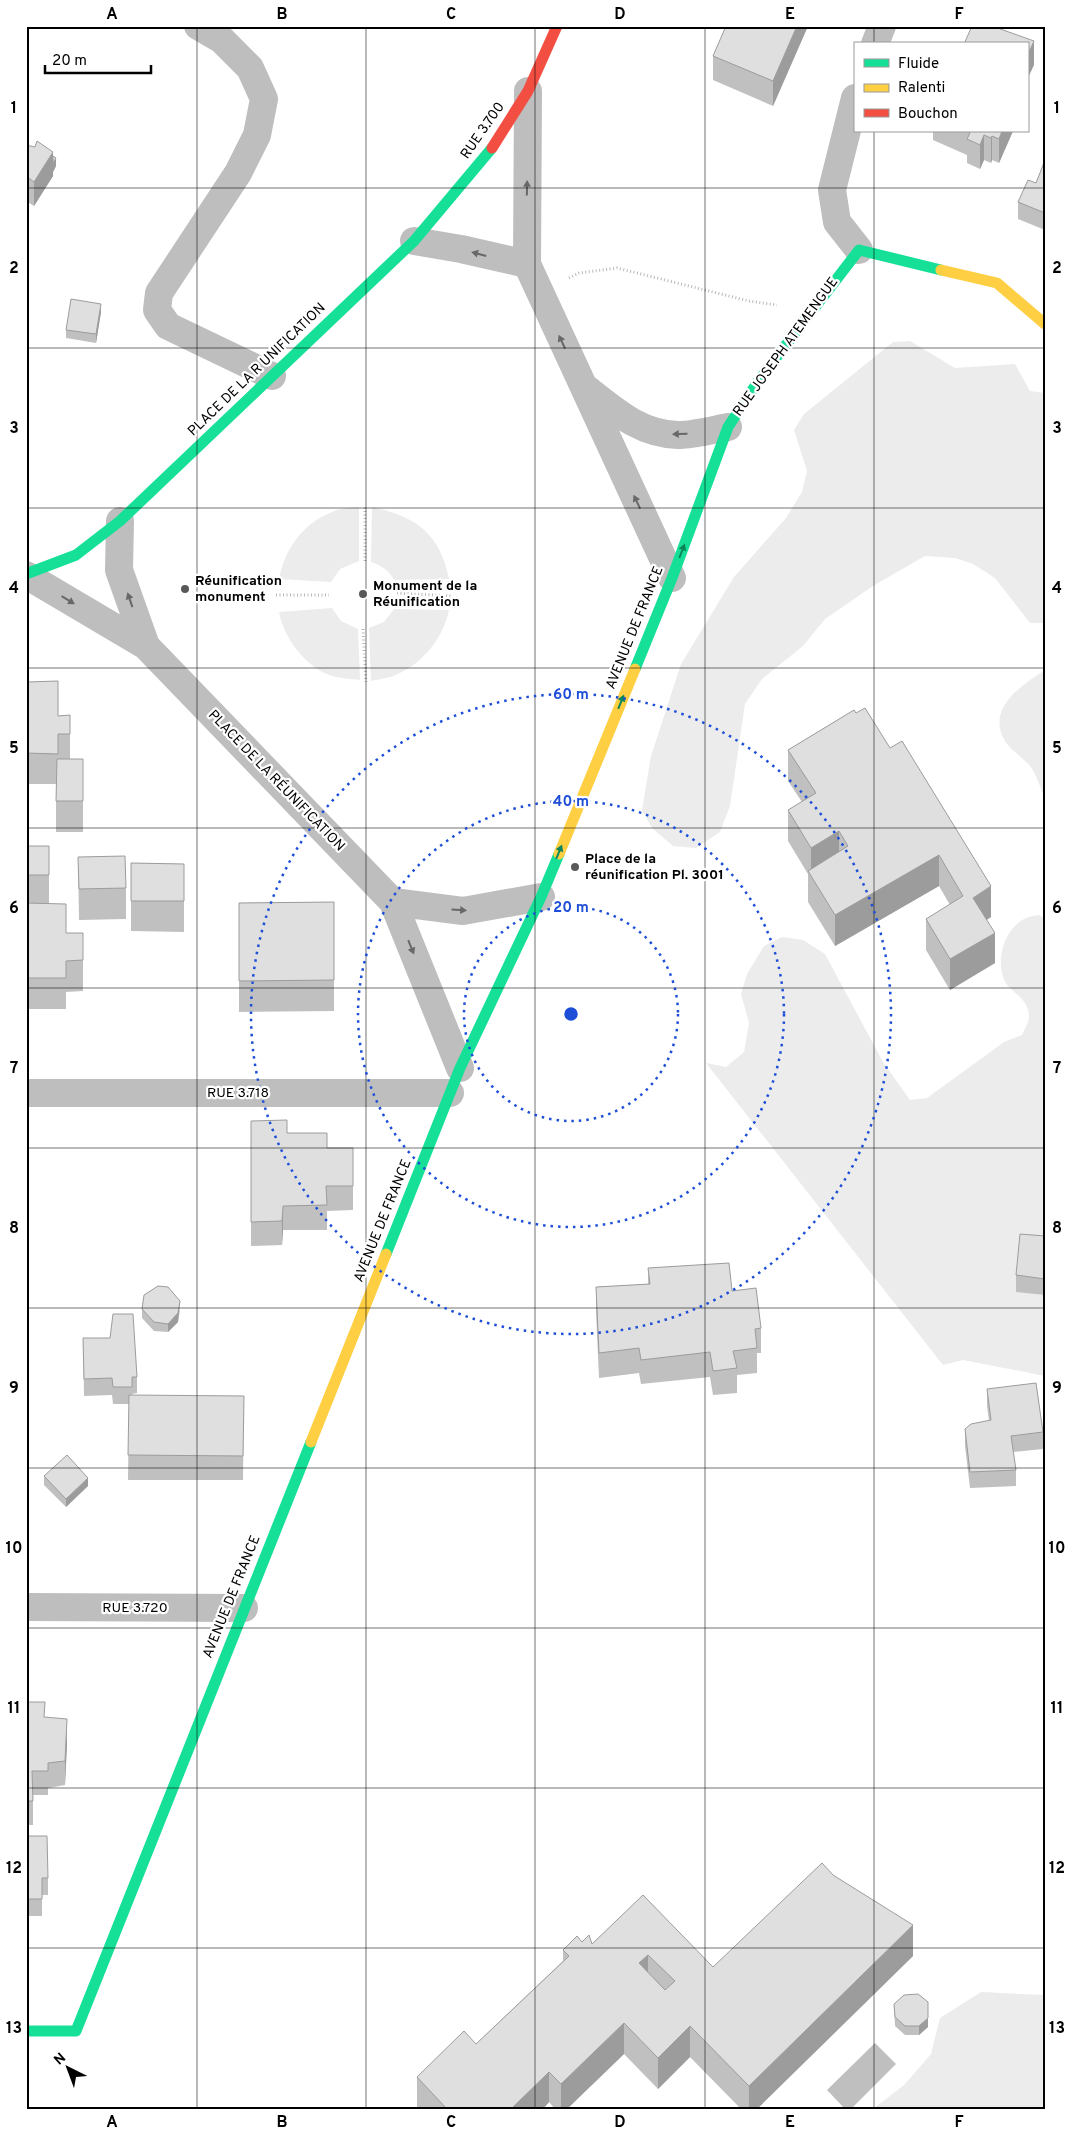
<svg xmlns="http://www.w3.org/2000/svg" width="1071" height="2135" font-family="Overpass,sans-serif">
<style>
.green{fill:#ececec}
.water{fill:#bfbfbf}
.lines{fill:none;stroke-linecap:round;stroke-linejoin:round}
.path{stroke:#b9b9b9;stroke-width:3;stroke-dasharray:1 2.5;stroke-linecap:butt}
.street{stroke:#bebebe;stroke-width:28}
.fast{stroke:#16e098;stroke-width:11}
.slow{stroke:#ffcf43;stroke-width:11}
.jam{stroke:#f24e42;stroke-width:11}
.wall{fill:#c0c0c0}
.shaded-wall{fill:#9c9c9c}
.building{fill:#dfdfdf;stroke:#9c9c9c;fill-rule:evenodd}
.oneway{fill:#686868}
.oneway2{fill:#0d865b}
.grid{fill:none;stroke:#000;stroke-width:1;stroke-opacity:0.55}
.ring{fill:none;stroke:#1d4ed8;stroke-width:2.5;stroke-dasharray:2.5 5}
.poi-dot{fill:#595959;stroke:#fff;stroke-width:2}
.labels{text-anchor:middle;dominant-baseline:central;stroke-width:4.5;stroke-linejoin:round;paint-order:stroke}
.street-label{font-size:14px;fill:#000;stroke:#fff}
.poi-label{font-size:14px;font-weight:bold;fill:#000;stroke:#fff;text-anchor:start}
.centre{fill:#1d4ed8;stroke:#fff;stroke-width:2.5}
.ring-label{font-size:15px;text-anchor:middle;font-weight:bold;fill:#1d4ed8;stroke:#fff;stroke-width:4.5;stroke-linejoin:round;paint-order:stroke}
.neatline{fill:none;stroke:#000;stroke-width:2}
.grid-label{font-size:16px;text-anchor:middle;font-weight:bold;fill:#000}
</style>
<rect width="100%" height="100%" fill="#fff"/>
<path class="green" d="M910,341L955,368L1015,364L1030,391L1045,393V623H1030L995,578L973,564L955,558L925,556L873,586L825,619L803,646L762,679L745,704L730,806L720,832L696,848L673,846L652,828L642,810L651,756L681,664L734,577L786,518L802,492L807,471L794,430L804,414L893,342Z
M359,507V561L340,569L331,582L279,579C285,549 302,524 332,512C340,508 350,508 359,507Z
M372,507C415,516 440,533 449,579L394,580C389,570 381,565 371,562Z
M332,608L341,621L358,629L360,680C350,679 338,678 329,675C304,665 284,638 279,612Z
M394,609L449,610C443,638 424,662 398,674C390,678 379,679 371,681L369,628L384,622Z
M1045,670V798C1040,788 1037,775 1030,766C1023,757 1011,751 1005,741C986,709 1020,686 1045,670Z
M1039,915L1045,919V1376L963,1360L943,1365L706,1063L726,1067L744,1052L749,1023L741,994L747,974L764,946L782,937L803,940L825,954L883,1062L910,1100L927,1098L1004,1042L1022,1035C1024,1030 1029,1022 1029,1017C1029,1002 1017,995 1008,986C997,972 1000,949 1008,935C1016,923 1024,916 1039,915Z
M981,1992L1045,1995V2109H873L904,2085L931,2054L940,2018Z"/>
<path class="water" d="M875,2043L896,2064L851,2109H845L827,2090Z"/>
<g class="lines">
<path class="path" d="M569,278L579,273L617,268L749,301L777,305
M365,561V505
M397,593L452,596
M276,595H329
M363,629L366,682"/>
<path class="street" d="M198,26L222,40L250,68L264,99L257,135L238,173L159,293L157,310L168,326L272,376
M875,44L882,26
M528,91L527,264L672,578
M855,98L832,190L837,222L859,250
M414,241L461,249L527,264
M587,389C615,411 640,434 678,435C694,435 712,430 728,427
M120,521L119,570L146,646L393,902L463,911L541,897
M26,575L146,646
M393,902L460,1068
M26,1093H450
M26,1607L244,1608"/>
<path class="fast" d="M26,574L76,555L120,521L414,241L492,148
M635,669L672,578L728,427L759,380L859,250L941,270
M386,1254L460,1068L541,897L559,854
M26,2031H76L311,1442"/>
<path class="slow" d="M941,270L997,283L1045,324
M559,854L635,669
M311,1442L386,1254"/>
<path class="jam" d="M492,148L528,91L557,26"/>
</g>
<path class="wall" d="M808,26L773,106L713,80V56Z
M933,131H1013L999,163L992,160L991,163L984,160L980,169L967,163V155L933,140Z
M26,145L53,156L56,166L53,172V176L34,206L26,201Z
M1045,160V230L1018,219V202L1036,183Z
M101,312L96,343L66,338V330Z
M26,682L58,716L70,715V759L83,790V832H56V784H26Z
M854,710L991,917L986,920L995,963L950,990L926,950V919L950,905L939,886L835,946L808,902V874L788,841V810L802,802L788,781V750Z
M26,846H49V904L66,933H83V991L66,992V1009H26Z
M78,857L126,888V919L79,920Z
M131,863L184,864V932L131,931Z
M334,902V1011L239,1012V903Z
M251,1121L327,1148H353V1210L327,1211V1230H283L282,1245L251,1246Z
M1045,1236V1295L1016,1292V1275Z
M648,1268L732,1291L761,1328V1353H757V1373L737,1375V1393L713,1395L710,1377L641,1384L639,1373L599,1378L596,1312V1287L648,1284Z
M142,1309L180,1310L178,1322L168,1332L154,1331L142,1318Z
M83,1338L137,1377V1393L132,1394V1396H244L243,1480H128L129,1404H113L112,1395L84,1396Z
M987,1389L1043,1432V1449L1013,1452L1016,1470V1486L970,1488L965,1446V1429L989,1421L987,1406Z
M44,1476L88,1486L66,1507L44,1485Z
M26,1702L45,1717L67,1744L65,1785L48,1788V1795H33V1825H26Z
M26,1836L48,1878V1895H42V1916H26Z
M582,1942L592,1944L713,1967L913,1956L757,2109H741L690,2057L658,2089L624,2054L567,2109H555L549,2102L543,2109H418L417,2108V2077L476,2044L563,1961V1950Z
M894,2004L928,2027L919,2035H905L895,2026Z"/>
<path class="shaded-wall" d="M797,26H808L773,106V81Z
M1034,41V65L1027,80V56Z
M1002,131H1013L999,163V139Z
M984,135V160L980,169V145Z
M992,136V160L991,163V138Z
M53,152V163L56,158V166L53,172V176L34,206V182Z
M101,304V312L96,343V334Z
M839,831V862L811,876V848Z
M939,855V886L835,946V915Z
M991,886V917L973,929V898Z
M995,933V963L950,990V959Z
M283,1206V1230L282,1245V1221Z
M180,1301L178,1322L168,1332V1324Z
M88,1478V1486L66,1507V1499Z
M67,1719V1744L65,1785V1761Z
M913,1925V1956L757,2109H749V2086Z
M648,1955V1985L639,1963Z
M928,2018V2027L919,2035V2026Z
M624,2023V2054L567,2109H561V2084Z
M690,2026V2057L658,2089V2058Z
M549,2072V2102L543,2109H511Z"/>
<path class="building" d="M726,26H797L773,81L713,56Z
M972,26H992L1034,41L1027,56V44H964Z
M967,131H1002L999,139L992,136L991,138L984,135L980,145L967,139L970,133Z
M37,141L53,152L34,182L26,176V145L35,147Z
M53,156L56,158L53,163Z
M1045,160V213L1018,202L1028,180L1036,183Z
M71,299L101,304L96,334L66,330Z
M58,681V716L70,715V734H58V754L26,753V682Z
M865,708L890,748L902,741L991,886L973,898L995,933L950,959L926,919L963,896L939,855L835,915L808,871L848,846L839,831L811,848L788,810L816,793L788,750L854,710L856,713Z
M57,759H83V801H56Z
M26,846H49V875H26Z
M125,856L126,888L79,889L78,857Z
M131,863L184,864V901H131Z
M334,902V980L239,981V903Z
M26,903L66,904V933H83V960L66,961V978H26Z
M287,1120V1133H327V1148H353V1186H326L327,1205L283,1206L282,1221L251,1222V1121Z
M1020,1234L1045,1236V1279L1016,1275Z
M729,1263L732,1291L756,1288L761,1328L755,1329L757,1348L733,1351L737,1368L713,1371L710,1352L641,1360L639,1348L599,1353L596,1287L650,1284L648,1268Z
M158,1286L168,1287L180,1301L178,1313L168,1324L154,1322L142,1309L144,1295Z
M113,1314H133L137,1377H132V1387H113L112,1378L84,1379L83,1338H110Z
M1036,1383L1043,1432L1011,1436L1016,1470L970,1472L965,1429L971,1424L991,1420L987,1389Z
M129,1395L244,1396L243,1456L128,1455Z
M67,1455L88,1478L66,1499L44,1476Z
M26,1702H45L44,1717L67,1719L65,1761L48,1763V1771H32L33,1801H26Z
M26,1836H47L48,1878H42V1899H26Z
M822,1863L833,1875L913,1925L749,2086L690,2026L658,2058L624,2023L561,2084L549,2072L511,2109H447L417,2077L464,2031L476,2044L569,1956L563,1950L577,1936L582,1942L589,1935L592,1944L643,1895L713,1967ZM648,1955L675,1981L665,1990L639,1963Z
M918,1994L928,2002V2018L919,2026H905L895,2017L894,2004L904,1995Z"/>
<defs><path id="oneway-solid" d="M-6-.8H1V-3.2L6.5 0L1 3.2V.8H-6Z" transform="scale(1.25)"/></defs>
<g class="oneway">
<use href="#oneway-solid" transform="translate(527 188) rotate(-89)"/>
<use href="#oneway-solid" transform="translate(479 254) rotate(-165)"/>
<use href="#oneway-solid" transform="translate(562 342) rotate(-115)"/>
<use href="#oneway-solid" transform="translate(680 434) rotate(178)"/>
<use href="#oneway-solid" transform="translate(637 502) rotate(-115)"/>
<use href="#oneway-solid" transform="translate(68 600) rotate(31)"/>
<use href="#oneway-solid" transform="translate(130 600) rotate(-109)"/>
<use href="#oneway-solid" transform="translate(459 910) rotate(3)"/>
<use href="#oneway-solid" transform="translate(411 947) rotate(68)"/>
</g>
<g class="oneway2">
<use href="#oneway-solid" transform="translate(682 551) rotate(-69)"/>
<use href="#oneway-solid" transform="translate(621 702) rotate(-68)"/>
<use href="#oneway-solid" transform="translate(559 852) rotate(-68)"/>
</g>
<path class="grid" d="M197,26V2109M366,26V2109M535,26V2109M705,26V2109M874,26V44M874,131V2109M26,188H1045M26,348H1045M26,508H1045M26,668H1045M26,828H1045M26,988H1045M26,1148H1045M26,1308H1045M26,1468H1045M26,1628H1045M26,1788H1045M26,1948H1045"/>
<g class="ring">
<circle cx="571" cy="1014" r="107"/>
<circle cx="571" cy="1014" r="213"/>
<circle cx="571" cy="1014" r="320"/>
</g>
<g class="poi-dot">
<circle cx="185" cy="589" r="5"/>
<circle cx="363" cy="594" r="5"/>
<circle cx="575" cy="867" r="5"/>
</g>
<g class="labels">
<g class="street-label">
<text transform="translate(483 131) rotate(-55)">RUE 3.700</text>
<text transform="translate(786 347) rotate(-54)">RUE JOSEPH ATEMENGUE</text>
<text transform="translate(257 370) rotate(-44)">PLACE DE LA R UNIFICATION</text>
<text transform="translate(635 628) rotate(-68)">AVENUE DE FRANCE</text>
<text transform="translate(276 781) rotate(46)">PLACE DE LA RÉUNIFICATION</text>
<text x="238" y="1093">RUE 3.718</text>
<text transform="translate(383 1221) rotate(-68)">AVENUE DE FRANCE</text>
<text transform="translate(232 1597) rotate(-68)">AVENUE DE FRANCE</text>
<text x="135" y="1608">RUE 3.720</text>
</g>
<g class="poi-label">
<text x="195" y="581">Réunification<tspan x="195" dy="16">monument</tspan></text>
<text x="373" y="586">Monument de la<tspan x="373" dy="16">Réunification</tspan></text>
<text x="585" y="859">Place de la<tspan x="585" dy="16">réunification Pl. 3001</tspan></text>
</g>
</g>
<circle cx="571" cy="1014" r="8" class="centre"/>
<g class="ring-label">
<text x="571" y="699">60 m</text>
<text x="571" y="806">40 m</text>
<text x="571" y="912">20 m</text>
</g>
<rect width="1071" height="2135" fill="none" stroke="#ffffff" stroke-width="55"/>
<rect x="854" y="42" width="175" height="90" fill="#ffffff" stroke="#999999"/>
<rect x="864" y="59" width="25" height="8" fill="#16e098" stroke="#999999"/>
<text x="898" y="68" font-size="15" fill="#000000">Fluide</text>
<rect x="864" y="84" width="25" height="8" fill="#ffcf43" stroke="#999999"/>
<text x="898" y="92" font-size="15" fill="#000000">Ralenti</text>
<rect x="864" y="109" width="25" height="8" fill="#f24e42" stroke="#999999"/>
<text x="898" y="118" font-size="15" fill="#000000">Bouchon</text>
<g transform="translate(68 2068) rotate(318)" stroke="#ffffff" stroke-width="4" paint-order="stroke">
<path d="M0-4L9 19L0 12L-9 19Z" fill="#000000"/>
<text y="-8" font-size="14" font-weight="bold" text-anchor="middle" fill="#000000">N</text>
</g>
<path d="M45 65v8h106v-8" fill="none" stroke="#000000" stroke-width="2.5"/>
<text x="52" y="65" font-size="15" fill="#000000" stroke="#ffffff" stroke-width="4" paint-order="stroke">20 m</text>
<rect x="28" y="28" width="1016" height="2080" class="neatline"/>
<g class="grid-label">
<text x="112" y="19">A</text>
<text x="282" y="19">B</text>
<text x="451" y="19">C</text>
<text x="620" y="19">D</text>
<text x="790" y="19">E</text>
<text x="959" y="19">F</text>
<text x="14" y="113">1</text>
<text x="1057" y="113">1</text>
<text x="14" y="273">2</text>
<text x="1057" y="273">2</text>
<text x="14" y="433">3</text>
<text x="1057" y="433">3</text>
<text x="14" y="593">4</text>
<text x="1057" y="593">4</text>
<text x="14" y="753">5</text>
<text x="1057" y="753">5</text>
<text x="14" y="913">6</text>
<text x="1057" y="913">6</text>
<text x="14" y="1073">7</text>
<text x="1057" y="1073">7</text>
<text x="14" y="1233">8</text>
<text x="1057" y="1233">8</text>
<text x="14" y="1393">9</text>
<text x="1057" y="1393">9</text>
<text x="14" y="1553">10</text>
<text x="1057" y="1553">10</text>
<text x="14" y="1713">11</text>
<text x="1057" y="1713">11</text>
<text x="14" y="1873">12</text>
<text x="1057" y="1873">12</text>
<text x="14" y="2033">13</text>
<text x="1057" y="2033">13</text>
<text x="112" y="2127">A</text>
<text x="282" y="2127">B</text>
<text x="451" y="2127">C</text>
<text x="620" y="2127">D</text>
<text x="790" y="2127">E</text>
<text x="959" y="2127">F</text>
</g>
</svg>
